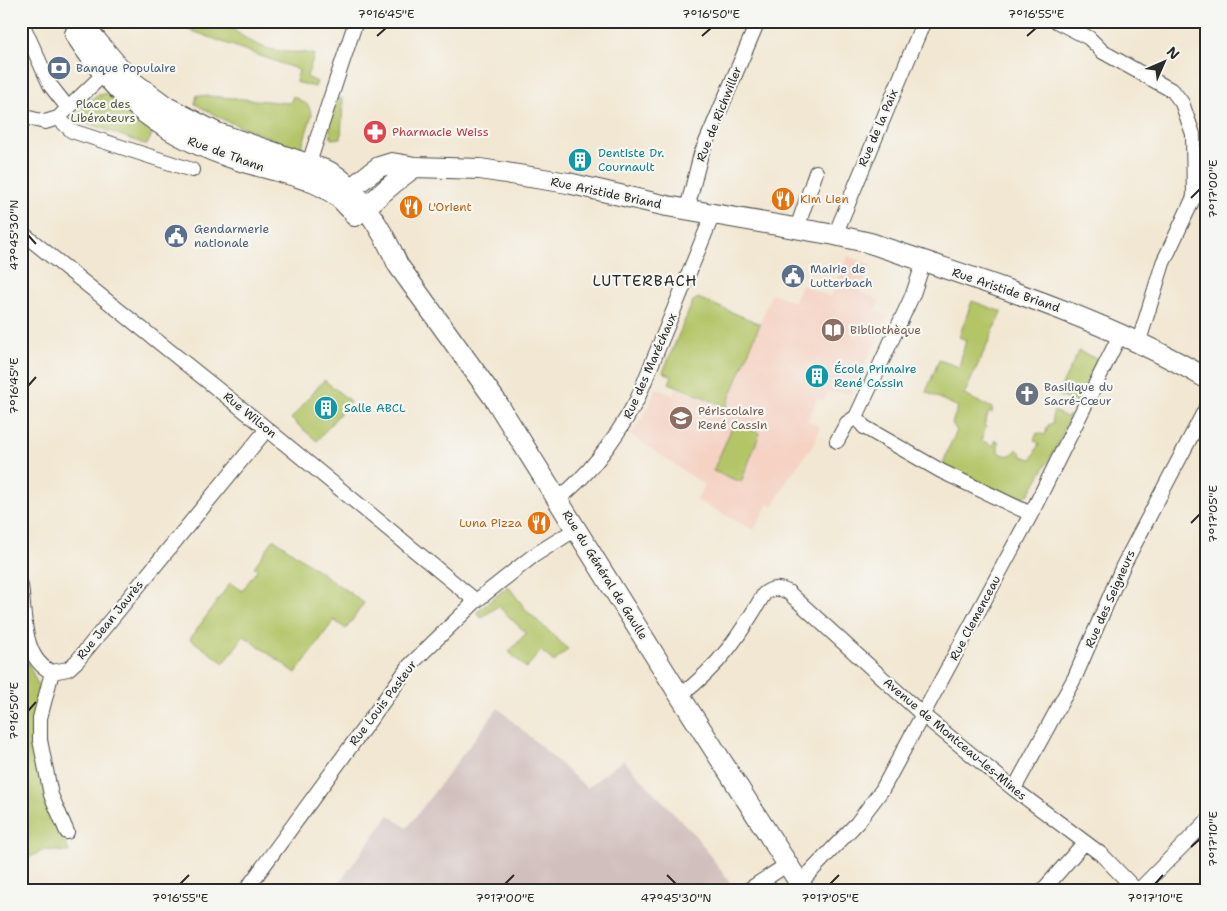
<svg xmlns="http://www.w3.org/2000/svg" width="1227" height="911" font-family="'Shantell Sans',sans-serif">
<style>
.built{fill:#f5d2c2}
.industrial{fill:#d1bfbd}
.green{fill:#b4c568;stroke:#70784a}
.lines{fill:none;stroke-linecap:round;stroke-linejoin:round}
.street-casing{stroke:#494744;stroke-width:16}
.secondary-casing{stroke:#494744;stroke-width:22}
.street{stroke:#fff;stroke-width:14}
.secondary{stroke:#fff;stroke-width:20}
.ticks{fill:none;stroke:#2b2b2b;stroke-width:2}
.labels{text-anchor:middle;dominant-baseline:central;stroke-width:4.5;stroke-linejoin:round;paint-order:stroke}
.service-label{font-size:12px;fill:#4e5e75;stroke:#f6f6f2;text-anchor:start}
.park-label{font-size:12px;fill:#54593d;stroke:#f6f6f2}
.street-label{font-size:12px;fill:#2b2b2b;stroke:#f6f6f2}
.health-label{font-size:12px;fill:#be3a42;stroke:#f6f6f2;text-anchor:start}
.culture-label{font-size:12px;fill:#0d838f;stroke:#f6f6f2;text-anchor:start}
.food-label{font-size:12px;fill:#c56008;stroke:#f6f6f2;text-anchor:start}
.education-label{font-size:12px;fill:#785e54;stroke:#f6f6f2;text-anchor:start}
.worship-label{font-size:12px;fill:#5b616d;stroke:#f6f6f2;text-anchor:start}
.quarter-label{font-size:15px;letter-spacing:1px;fill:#2b2b2b;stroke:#f6f6f2}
.neatline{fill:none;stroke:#2b2b2b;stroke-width:2}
.ticks-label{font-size:12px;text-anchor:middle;fill:#2b2b2b}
</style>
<rect width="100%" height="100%" fill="#f6f6f2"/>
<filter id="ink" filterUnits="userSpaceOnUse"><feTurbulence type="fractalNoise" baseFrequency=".02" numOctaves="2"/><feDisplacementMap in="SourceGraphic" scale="10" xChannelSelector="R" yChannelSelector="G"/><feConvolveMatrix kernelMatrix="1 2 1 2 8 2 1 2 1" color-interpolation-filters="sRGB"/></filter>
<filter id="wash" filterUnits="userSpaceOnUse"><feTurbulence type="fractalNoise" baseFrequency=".0096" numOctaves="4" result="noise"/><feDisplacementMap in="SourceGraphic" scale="20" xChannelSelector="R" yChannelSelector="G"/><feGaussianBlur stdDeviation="1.12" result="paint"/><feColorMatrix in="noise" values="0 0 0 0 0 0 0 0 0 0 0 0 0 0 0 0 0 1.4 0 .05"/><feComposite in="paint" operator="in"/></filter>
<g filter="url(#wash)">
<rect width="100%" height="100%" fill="#f2e7d2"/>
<path class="built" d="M848,256L871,265L860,292L880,300L875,311L888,316L850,394L828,392L824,401L817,398L808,420L820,427L815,442L790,476L773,506L768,504L754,530L696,500L705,485L630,435L648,408L656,388L673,395L676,388L724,408L714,437L772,293L794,302L801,285L831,297Z"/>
<path class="industrial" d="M498,708L587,788L623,760L695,835L735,890H334L389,815L407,828Z"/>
<path class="green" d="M165,21H225C240,37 258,48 280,51C293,54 301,50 314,55L307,77L317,82L315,87L296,82L299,70Z
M108,93L154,130L147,145L73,118L95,96Z
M197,95L290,103L293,96L308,105L312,114L301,150L224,120L195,104Z
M336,98L343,99L341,138L331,139L329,121Z
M698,298L760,324L726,407L669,383L672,376L663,372L693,301Z
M972,301L1002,312L964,395L992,408V413L989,412L984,425L986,427L981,440L993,446L996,440L998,441V451C1004,457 1012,457 1017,449L1022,454L1021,456L1032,459L1039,443L1034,440L1037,433L1045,435L1048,425L1053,423L1052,417L1054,411L1066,417L1070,415L1057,446L1029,494L1017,500L943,465L948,449L957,431L952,423L958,407L926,392L939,360L959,367L966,340L959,337Z
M1079,351L1099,360L1075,406L1074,401L1057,395Z
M324,380L350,401L317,441L291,419Z
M734,423L760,433L741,482L713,471Z
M274,539L364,603L346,629L334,620L296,673L244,636L224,663L190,639L230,583L242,591L257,570L254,567Z
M508,586L527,611L568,649L554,662L541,651L526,668L509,652L526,633L498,606L481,618L477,612Z
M21,647L41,692L47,794L69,852L45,850L21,861Z"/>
</g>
<g filter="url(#ink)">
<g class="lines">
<g class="street-casing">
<path id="street" d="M21,21L50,85L68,108
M1056,21L1089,38L1103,52L1173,91L1182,103L1193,134L1194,197
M21,116L45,122L58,118L111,67
M58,118L72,131L192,170
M306,172L356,21
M687,209L701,154L758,21
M797,228L816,172
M21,232L261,424L476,601
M835,235L924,21
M1139,341L1163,263L1194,197L1206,193
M856,417L864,427L941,471L1031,514
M837,441L847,423L856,417L913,294L924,261
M558,499C591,474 617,436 637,400L713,214
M21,586C25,614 22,659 52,672
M680,696C721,664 738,638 764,594C772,587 779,588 788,592L924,716L1014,789L1102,855L1136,890
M1014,789L1075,677L1123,566L1206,408
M67,832L51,795L40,740V718L52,672L68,669L77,661L267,429
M800,883L857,823L882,790L1031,514L1121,333
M246,890L410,665L476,601L533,556L576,529
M748,890L788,864
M1043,890L1084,843
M1139,890L1206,822"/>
</g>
<g class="secondary-casing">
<path id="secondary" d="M80,21L129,79L167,107L217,133L328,171C356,184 386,237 398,265L496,401L680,696L804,890
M75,34C118,102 166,137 241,161C277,173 325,177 349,208
M340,197L372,172L379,167L392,163L415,167L480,169L568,183L667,206L835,235L870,243C985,282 1101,317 1206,378
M355,216C376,200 393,181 415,167"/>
</g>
<use href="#street" class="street"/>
<use href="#secondary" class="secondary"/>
</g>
</g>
<path class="ticks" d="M377,36L386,28M702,36L711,28M1027,36L1036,28M1191,198L1200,189M28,235L36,244M28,386L36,377M1191,523L1200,514M28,711L36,702M1191,847L1200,839M667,875L676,884M180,884L189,875M505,884L514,875M830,884L839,875M1155,884L1163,875"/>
<defs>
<g id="bank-disc" transform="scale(1.25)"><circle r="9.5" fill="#5c6f8a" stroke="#f6f6f2"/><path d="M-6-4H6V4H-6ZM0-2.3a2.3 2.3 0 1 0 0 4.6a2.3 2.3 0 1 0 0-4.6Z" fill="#fff"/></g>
<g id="pharmacy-disc" transform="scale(1.25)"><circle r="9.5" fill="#e0444e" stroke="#f6f6f2"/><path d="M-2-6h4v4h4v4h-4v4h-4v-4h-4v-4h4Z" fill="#fff"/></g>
<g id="building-disc" transform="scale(1.25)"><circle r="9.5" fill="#0f9aa8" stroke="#f6f6f2"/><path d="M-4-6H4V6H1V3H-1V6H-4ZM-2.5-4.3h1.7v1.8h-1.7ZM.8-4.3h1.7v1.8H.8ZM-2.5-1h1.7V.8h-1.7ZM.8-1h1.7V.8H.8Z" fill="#fff"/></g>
<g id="restaurant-disc" transform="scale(1.25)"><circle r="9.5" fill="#e8710a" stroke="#f6f6f2"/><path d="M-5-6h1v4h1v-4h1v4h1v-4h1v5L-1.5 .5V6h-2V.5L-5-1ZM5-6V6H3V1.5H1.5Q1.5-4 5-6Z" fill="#fff"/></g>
<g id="civic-disc" transform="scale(1.25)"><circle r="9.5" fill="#5c6f8a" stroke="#f6f6f2"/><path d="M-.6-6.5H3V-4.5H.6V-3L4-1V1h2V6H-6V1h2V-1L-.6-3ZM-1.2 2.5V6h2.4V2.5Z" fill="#fff"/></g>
<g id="library-disc" transform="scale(1.25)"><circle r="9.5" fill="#8d6e63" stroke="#f6f6f2"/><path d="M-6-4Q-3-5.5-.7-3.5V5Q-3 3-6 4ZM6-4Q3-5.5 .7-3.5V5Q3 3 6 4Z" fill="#fff"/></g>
<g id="church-disc" transform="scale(1.25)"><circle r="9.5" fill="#6b7280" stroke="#f6f6f2"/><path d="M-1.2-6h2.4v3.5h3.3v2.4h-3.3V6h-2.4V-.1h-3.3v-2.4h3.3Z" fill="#fff"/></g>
<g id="school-disc" transform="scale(1.25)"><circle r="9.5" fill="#8d6e63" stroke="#f6f6f2"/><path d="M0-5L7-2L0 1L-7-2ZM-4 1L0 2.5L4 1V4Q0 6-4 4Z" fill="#fff"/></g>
</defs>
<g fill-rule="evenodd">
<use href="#bank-disc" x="59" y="68"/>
<use href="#pharmacy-disc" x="375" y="132"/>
<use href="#building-disc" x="580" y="160"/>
<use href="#restaurant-disc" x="783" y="199"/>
<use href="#restaurant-disc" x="411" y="207"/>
<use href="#civic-disc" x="176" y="236"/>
<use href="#civic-disc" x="793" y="276"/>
<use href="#library-disc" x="833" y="330"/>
<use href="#building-disc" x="817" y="376"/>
<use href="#church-disc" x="1027" y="394"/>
<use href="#building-disc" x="326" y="408"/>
<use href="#school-disc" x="681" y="418"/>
<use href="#restaurant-disc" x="539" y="523"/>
</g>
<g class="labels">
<g class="service-label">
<text x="76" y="68">Banque Populaire</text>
<text x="194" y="229">Gendarmerie<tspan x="194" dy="14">nationale</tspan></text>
<text x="810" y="269">Mairie de<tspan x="810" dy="14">Lutterbach</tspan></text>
</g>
<g class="park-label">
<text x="103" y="104">Place des<tspan x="103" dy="14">Libérateurs</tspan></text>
</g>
<g class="street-label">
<text transform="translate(719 114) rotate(-68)">Rue de Richwiller</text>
<text transform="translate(878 128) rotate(-67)">Rue de la Paix</text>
<text transform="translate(226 154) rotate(20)">Rue de Thann</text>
<text transform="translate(606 193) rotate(12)">Rue Aristide Briand</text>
<text transform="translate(1006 290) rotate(19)">Rue Aristide Briand</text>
<text transform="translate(650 366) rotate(-66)">Rue des Maréchaux</text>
<text transform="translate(250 415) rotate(39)">Rue Wilson</text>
<text transform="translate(605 575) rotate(58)">Rue du Général de Gaulle</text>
<text transform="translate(1110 599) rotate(-66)">Rue des Seigneurs</text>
<text transform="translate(975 618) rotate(-62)">Rue Clemenceau</text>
<text transform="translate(110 620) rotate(-51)">Rue Jean Jaurès</text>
<text transform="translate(383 703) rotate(-53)">Rue Louis Pasteur</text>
<text transform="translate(955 739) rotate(40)">Avenue de Montceau-les-Mines</text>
</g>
<g class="health-label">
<text x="392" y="132">Pharmacie Weiss</text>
</g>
<g class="culture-label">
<text x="598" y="153">Dentiste Dr.<tspan x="598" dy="14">Cournault</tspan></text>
<text x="834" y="369">École Primaire<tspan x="834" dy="14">René Cassin</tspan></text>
<text x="344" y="408">Salle ABCL</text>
</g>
<g class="food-label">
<text x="800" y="199">Kim Lien</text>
<text x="428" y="207">L'Orient</text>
<text x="522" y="523" text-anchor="end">Luna Pizza</text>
</g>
<g class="education-label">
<text x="850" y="330">Bibliothèque</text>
<text x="698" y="411">Périscolaire<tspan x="698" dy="14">René Cassin</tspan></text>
</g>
<g class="worship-label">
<text x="1044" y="387">Basilique du<tspan x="1044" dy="14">Sacré-Cœur</tspan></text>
</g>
<g class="quarter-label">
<text x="645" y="281">LUTTERBACH</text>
</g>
</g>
<rect width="1227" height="911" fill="none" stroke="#f6f6f2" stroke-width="55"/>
<g transform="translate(1164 62) rotate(45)" stroke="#f6f6f2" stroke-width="4" paint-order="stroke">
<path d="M0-4L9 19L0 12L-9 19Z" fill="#2b2b2b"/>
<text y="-8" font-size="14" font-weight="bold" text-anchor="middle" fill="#2b2b2b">N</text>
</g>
<rect x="28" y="28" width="1172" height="856" class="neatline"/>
<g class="ticks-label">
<text x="386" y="18">7°16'45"E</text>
<text x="711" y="18">7°16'50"E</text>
<text x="1036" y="18">7°16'55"E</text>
<text transform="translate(1213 189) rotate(-90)" y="4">7°17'00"E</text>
<text transform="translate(14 235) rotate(-90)" y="4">47°45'30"N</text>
<text transform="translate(14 386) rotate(-90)" y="4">7°16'45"E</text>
<text transform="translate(1213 514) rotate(-90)" y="4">7°17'05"E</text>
<text transform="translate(14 711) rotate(-90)" y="4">7°16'50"E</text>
<text transform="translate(1213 839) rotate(-90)" y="4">7°17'10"E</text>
<text x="180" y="902">7°16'55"E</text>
<text x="505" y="902">7°17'00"E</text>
<text x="676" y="902">47°45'30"N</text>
<text x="830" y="902">7°17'05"E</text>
<text x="1155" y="902">7°17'10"E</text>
</g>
</svg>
